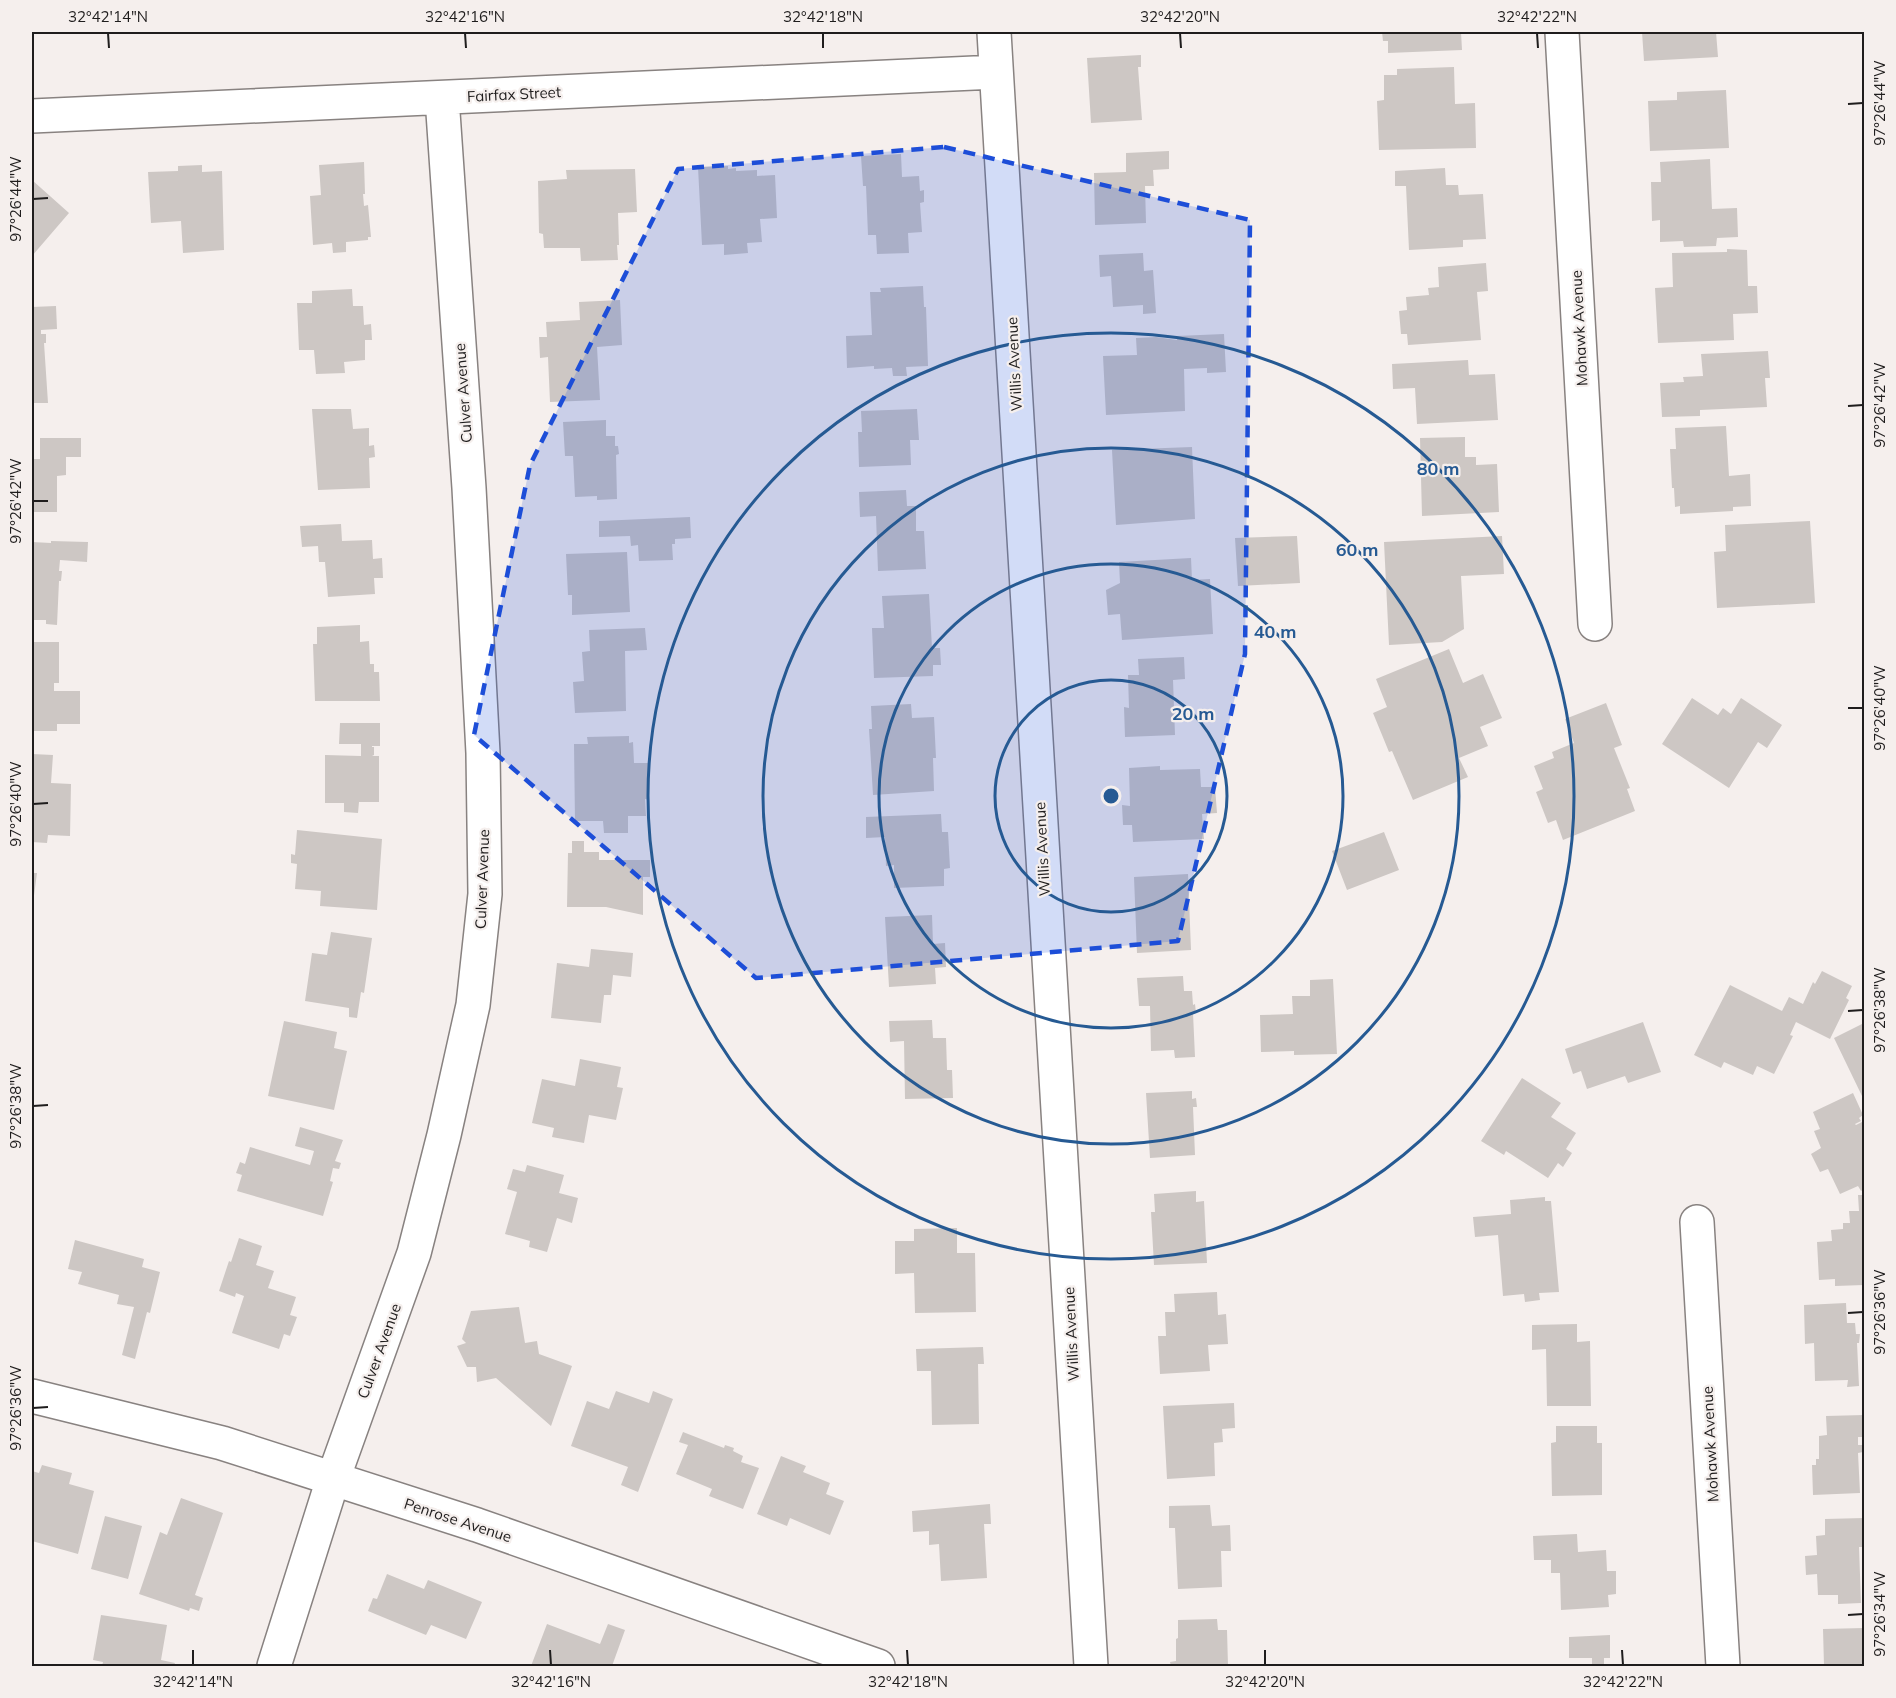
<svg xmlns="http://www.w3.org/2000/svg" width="1896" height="1698" font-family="Mulish,sans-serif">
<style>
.building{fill:#cdc7c4}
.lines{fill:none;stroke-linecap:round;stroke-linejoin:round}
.street-casing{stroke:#888280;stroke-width:36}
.street{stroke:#fff;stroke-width:33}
.marked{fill:#1d4ed8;fill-opacity:0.2;stroke:#1d4ed8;stroke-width:4.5;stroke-dasharray:12 8;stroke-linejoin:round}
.ticks{fill:none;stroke:#1f1d1d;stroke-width:2}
.ring{fill:none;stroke:#265a93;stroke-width:3}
.labels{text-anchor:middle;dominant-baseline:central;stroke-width:4.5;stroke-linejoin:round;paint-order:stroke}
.street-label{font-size:15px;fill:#1f1d1d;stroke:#f5efed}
.centre{fill:#265a93;stroke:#f5efed;stroke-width:3}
.ring-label{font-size:18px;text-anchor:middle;font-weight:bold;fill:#265a93;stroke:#f5efed;stroke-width:4.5;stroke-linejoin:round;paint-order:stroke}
.neatline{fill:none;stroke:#1f1d1d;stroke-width:2}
.ticks-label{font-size:15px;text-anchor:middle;fill:#1f1d1d}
</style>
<rect width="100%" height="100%" fill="#f5efed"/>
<path class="building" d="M1382,32H1461L1462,50L1388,53V41H1383Z
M1642,32H1716L1718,57L1644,61Z
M1141,55V67H1138L1142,120L1091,123L1087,58Z
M1454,67L1455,104L1475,103L1476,148L1379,150L1377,101L1384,100V75H1397V69Z
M1726,90L1729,148L1650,151L1648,101L1677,100V92Z
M1169,151V169L1153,170L1154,186H1145L1146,223L1095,225L1094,173L1126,172V153Z
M901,154L902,177L919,176L920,191L924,190V202L920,203L922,232L908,233L909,253L877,254L876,235H868L866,186H863L861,156Z
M1710,159L1712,209L1737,208L1738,237L1717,238L1716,246L1684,247L1683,241L1660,242V220L1652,221L1651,182H1661L1660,162Z
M364,162L365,194H363L364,206L368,205L371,237H368V240L346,242V252L333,253L332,243L313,245L310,196L321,195L319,165Z
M202,165V172L222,171L224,250L183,253L181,221L151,223L148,172L178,171V166Z
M728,166V169L736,168V171L757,170V176L775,175L777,218L760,219L762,242L747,243L748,253L724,255V244L702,245L698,167Z
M1445,168L1446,185H1458L1459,195L1483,194L1486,239L1463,240V247L1409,250L1406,186H1395V171Z
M635,169L637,212L618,213L619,245H617L618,260L581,261L580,248H544L543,234L539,233L538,181L567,179L566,170Z
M32,180L69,213L32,256Z
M1727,249L1747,250L1748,286H1757L1758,313L1733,314L1734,340L1658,343L1655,288L1673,287L1672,253L1727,252Z
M1143,253L1144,271L1153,270L1156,313L1143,314V305L1113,307L1111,276L1100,277L1099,255Z
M1486,263L1488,291L1477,292L1481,340L1408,345L1407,334H1401L1399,311L1407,310L1406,297L1429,295L1428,288L1439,287L1438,267Z
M923,286L924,307H926L928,366L906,367L907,376H893L892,368L874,369V366L847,368L846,336L872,335L870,292H881L880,288Z
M352,289L353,306H363L364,325L371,324L372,340H365V360L344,362L345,373L316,374L314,350H299L297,303H312V291Z
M620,300L622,345L597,347L600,400L550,402L548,357L540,358L539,337H547L546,322L580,320L579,302Z
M56,306L57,329L41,330V334H46V343H44L48,403H32V307Z
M1224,334L1226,372L1207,373V368L1184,369L1185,411L1106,415L1103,356L1137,355L1136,338L1156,337L1177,340V336Z
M1768,351L1770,378H1765L1767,407L1700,410V416L1662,417L1660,383L1684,382L1683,377L1703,376L1701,354Z
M1468,360L1469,375L1495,374L1498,420L1417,424L1415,388L1393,389L1392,364Z
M312,409H351L353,429L369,428V446L374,445L375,457L369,458L370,488L318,490Z
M917,409L919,440H910L911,465L859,467L858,432H862L861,411Z
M606,420V436H615V446H618L619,454L616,455L617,499L597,500V496L575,497L573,456H565L563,422Z
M1726,426L1729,476L1750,474L1751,506L1733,507V511L1680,514V506L1675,507L1674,488H1672L1670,449H1676L1675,428Z
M1465,437V457H1476V465L1497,464L1499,512L1422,516L1420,438Z
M40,438H81V457H66V475L57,476V512H32V459H40Z
M1192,447L1195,519L1116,525L1112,450Z
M906,490L907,506H916V531H924L926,569L878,571L876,516L860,517L859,492Z
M690,517L691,538L675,539V544H672L673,560L639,561L638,545L631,546L630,536L599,537V521Z
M1810,521L1815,603L1717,608L1714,552L1726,551L1725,525Z
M341,524L342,541L372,540L373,559L382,558L383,578H374L375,594L328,597L325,562H319L318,546L302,547L300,526Z
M1297,536L1300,583L1238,586L1235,538Z
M1502,536L1504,574L1461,576L1464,629L1442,642L1389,645L1384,542Z
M51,541L88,542L87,562L60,560L59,571H62L61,581H59L57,625L46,624V620H32V542L51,543Z
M627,552L630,612L572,615V595H568L566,554Z
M1191,558L1192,580L1210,579L1213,634L1122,640L1120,614L1108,615L1106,590L1120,583L1119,562Z
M929,594L932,648H940L941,665H933V676L874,678L872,628H884L882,596Z
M360,625V642L369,641L370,664H374V672H379L380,701H315L313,644H317V627Z
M645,628L647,650L625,651L626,711L575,713L573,682L584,681L582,652L590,651L589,630Z
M32,642H59V683H54V691H80V724H57V731H32Z
M1449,649L1463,683L1483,674L1502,718L1480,727L1488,746L1459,758L1468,777L1413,800L1392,751L1389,752L1373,713L1387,707L1376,679Z
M1184,657L1185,679L1173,680L1175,735L1125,737L1124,707L1129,708L1128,675H1139L1138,659Z
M1692,698L1718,715L1723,708L1731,714L1741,698L1782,725L1767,748L1758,742L1729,788L1662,744Z
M1606,703L1622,745L1614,748L1630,788L1627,789L1635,811L1563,840L1556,820L1548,823L1536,792L1543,789L1534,766L1554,758L1552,752L1574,743L1565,719Z
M911,704L912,718L934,717L936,758H933L934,791L873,795L869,729H872L871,706Z
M340,723H380V746H372V747H374V755L372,756H379V802H359L358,813L344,812V803H325V755L361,756V744H339Z
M629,736V743L633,742L634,763H648L649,800L645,799L646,816H628V833H604L603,821H575L574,744H588L587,737Z
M32,754L53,755L51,783L71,784L70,836L48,835L47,843L32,842Z
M1160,766V770L1200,769L1201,787H1215L1217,813L1202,814L1204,839L1133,842L1132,825H1123L1122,805L1130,806L1129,768Z
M941,814L942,832H948L950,868L944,869V886L894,888V865L886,866L885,837L866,838V817Z
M297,830L382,839L377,910L320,906L321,891L295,889L297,864L291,863V854L295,855Z
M1384,832L1399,870L1347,890L1332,851Z
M572,841H584V852H599V860H650V877H643V915L606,907H567L568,853H572Z
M32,873H37L33,903H32Z
M1188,874L1191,950L1137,953L1134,877Z
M932,915L933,944L945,943L946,967L935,968L936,984L889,987L885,917Z
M331,932L372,938L364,993L361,992L357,1018L349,1017V1008L305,1001L312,953L327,955Z
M591,949L633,953L631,977L613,975L611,995H604L601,1023L551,1018L557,963L589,967Z
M1822,971L1852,986L1846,998L1849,1000L1830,1039L1796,1022L1790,1035L1793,1036L1774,1074L1757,1066L1753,1075L1724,1062L1721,1068L1694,1055L1730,985L1782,1011L1789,997L1803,1004L1813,982L1815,984Z
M1183,976L1184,991H1192L1193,1005L1195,1004L1196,1013H1193L1195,1057L1175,1058L1174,1050L1151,1051L1150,1006H1139L1137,978Z
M1333,979L1337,1054L1294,1055V1051L1261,1052L1260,1015L1293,1014L1292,996H1310V980Z
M932,1020L933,1038H946L947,1070H952L953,1098L905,1099L904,1041L890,1042L889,1021Z
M284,1021L337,1032L334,1048L347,1051L334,1110L268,1096Z
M1643,1022L1661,1072L1628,1083L1625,1076L1587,1089L1581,1071L1573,1074L1565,1049Z
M1864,1023V1094L1862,1096L1834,1038Z
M580,1059L621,1067L617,1087L623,1088L616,1120L589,1115L584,1143L552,1137L554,1128L532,1123L542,1079L575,1086Z
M1522,1078L1561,1103L1551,1117L1576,1133L1566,1149L1572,1153L1563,1167L1558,1163L1548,1178L1506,1151L1504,1155L1481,1141Z
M1192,1091V1099L1196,1098L1197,1107H1193L1195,1155L1150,1158L1146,1093Z
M1853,1093L1863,1115L1859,1118L1861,1121L1855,1124L1856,1125L1864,1121V1189L1861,1191L1858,1186L1840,1194L1828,1169L1820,1172L1811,1154L1821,1148L1814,1131L1820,1129L1813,1112Z
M300,1127L343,1140L335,1161L341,1163L339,1169L333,1168L330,1181L333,1182L323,1216L237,1191L242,1175L236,1173L240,1162L245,1164L250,1147L310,1165L314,1151L295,1146Z
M527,1165L564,1175L559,1193L578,1198L572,1223L557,1218L547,1252L529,1247L530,1241L505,1234L517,1192L507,1189L513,1169L525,1172Z
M1196,1191V1202L1204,1201L1207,1263L1154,1265L1151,1212H1155L1154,1194Z
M1858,1195H1864V1285L1835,1286V1279L1819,1280L1817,1242L1832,1241L1831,1230L1843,1229V1223H1850L1849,1211H1859Z
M1545,1197V1201H1551L1559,1292L1539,1293L1540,1300L1525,1302L1524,1294L1503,1296L1498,1235L1475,1237L1473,1217L1511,1214L1510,1200Z
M957,1228V1253H975L976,1312L915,1313L914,1273L895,1274V1241H914V1229Z
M239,1238L262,1246L256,1265L274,1271L268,1288L296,1297L290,1315L297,1317L290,1336L284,1334L279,1349L232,1333L244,1296L236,1293L235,1297L219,1291L229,1261L231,1262Z
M75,1240L144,1259L142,1267L160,1272L150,1313L147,1312L135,1359L122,1355L134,1307L117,1304L119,1295L78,1284L82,1272L68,1269Z
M1217,1292L1218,1315L1226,1314L1228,1344L1208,1345L1210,1371L1160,1374L1158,1336H1166L1165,1312H1175L1174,1294Z
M1846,1303L1847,1323H1855L1856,1334H1860L1859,1343H1857L1859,1386L1847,1387L1848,1380L1815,1381L1814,1343L1805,1344L1804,1305Z
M519,1307L525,1343L537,1341L539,1354L572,1366L551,1426L496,1378L477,1382L476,1367H467L457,1346L466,1343L462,1339L471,1311Z
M1577,1324V1342L1590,1341L1591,1406H1547L1546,1349L1532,1350V1325Z
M983,1347L984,1364H978L979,1424L932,1425L931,1371H917L916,1349Z
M616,1391L649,1403L653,1391L673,1399L638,1492L621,1485L628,1467L571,1446L587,1401L609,1409Z
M1234,1403L1235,1428L1222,1429L1223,1442L1214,1443L1215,1476L1167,1479L1163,1406Z
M1864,1415V1437H1858V1445H1863V1452L1858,1453L1860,1493L1813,1495L1812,1465H1816V1459H1819V1436L1827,1435L1826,1416Z
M1556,1426H1597V1443H1602V1495L1552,1496L1551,1443L1556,1442Z
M683,1432L724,1448L725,1445L734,1448L733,1451L743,1456L741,1462L759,1468L743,1509L709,1496L712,1489L676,1474L688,1445L679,1442Z
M781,1456L806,1466L803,1472L830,1483L826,1494L844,1501L830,1535L790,1518L787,1526L757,1514Z
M42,1465L72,1473L69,1484L94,1491L78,1554L32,1541V1471L39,1473Z
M181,1498L223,1513L195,1595L203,1598L199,1611L190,1608L189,1611L139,1594L160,1532L167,1535Z
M990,1504L991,1524H984L987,1578L941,1581L939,1544L929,1545V1531L913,1532L912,1511Z
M1210,1505L1212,1526L1230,1525L1231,1551H1221L1222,1587L1178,1589L1175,1528H1169V1506Z
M105,1516L142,1526L128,1579L91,1569Z
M1864,1518V1547H1859L1861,1603L1838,1604V1595H1818L1817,1574L1806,1575L1805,1556L1817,1555L1816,1536L1825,1535V1519Z
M1577,1534L1578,1552L1606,1550L1607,1571H1616V1594L1608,1595L1609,1607L1561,1610L1560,1573H1551V1560H1534L1533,1536Z
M387,1574L424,1589L428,1580L482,1602L466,1639L431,1625L426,1635L368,1611L373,1598L377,1599Z
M101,1615L167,1625L161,1660L175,1663L174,1666H102L103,1662L93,1660Z
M1217,1619L1218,1630H1227L1228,1666H1171L1170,1662L1176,1661V1639L1178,1638V1620Z
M547,1624L600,1644L608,1624L625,1630L612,1666H531Z
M1864,1628V1666H1824L1823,1629Z
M1610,1635V1658H1604V1666H1592V1658H1569V1637Z"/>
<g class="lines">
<g class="street-casing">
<path id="street" d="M994,32L1091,1666
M1562,32L1595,624
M32,116L996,72
M1697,1222L1723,1666
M32,1396L222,1443L477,1525L878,1666
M274,1666L333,1479L414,1253L444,1135L473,1005L485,894L483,753L469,488L442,98"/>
</g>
<use href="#street" class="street"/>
</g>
<path class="marked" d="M944,147L1250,220L1245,654L1178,941L756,978L474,735L530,465L678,169Z"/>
<path class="ticks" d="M108,33L109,48M465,33L466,48M823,33V48M1180,33L1181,48M1537,33L1538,48M1848,104L1863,103M33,199L48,198M1848,406L1863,405M33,501H48M1848,708H1863M33,804L48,803M1848,1011L1863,1010M33,1106L48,1105M1848,1313L1863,1312M33,1408L48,1407M1848,1615L1863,1614M193,1650V1665M550,1650L551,1665M907,1650L908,1665M1265,1650V1665M1622,1650L1623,1665"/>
<g class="ring">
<circle cx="1111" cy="796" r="116"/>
<circle cx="1111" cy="796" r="232"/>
<circle cx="1111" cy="796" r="348"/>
<circle cx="1111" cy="796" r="463"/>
</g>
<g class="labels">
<g class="street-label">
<text transform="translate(514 94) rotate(-3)">Fairfax Street</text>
<text transform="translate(1579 328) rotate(-93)">Mohawk Avenue</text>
<text transform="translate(1014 364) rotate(-93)">Willis Avenue</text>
<text transform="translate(463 393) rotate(-94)">Culver Avenue</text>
<text transform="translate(1042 849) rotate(-93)">Willis Avenue</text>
<text transform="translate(482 879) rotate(-88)">Culver Avenue</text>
<text transform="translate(1071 1334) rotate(-93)">Willis Avenue</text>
<text transform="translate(379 1351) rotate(-70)">Culver Avenue</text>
<text transform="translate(1710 1444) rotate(-93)">Mohawk Avenue</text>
<text transform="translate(458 1520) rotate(18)">Penrose Avenue</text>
</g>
</g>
<circle cx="1111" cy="796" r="9" class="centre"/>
<g class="ring-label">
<text x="1438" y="475">80 m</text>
<text x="1357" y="556">60 m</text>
<text x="1275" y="638">40 m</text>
<text x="1193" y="720">20 m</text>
</g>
<rect width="1896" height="1698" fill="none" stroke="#f5efed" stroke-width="66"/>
<rect x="33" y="33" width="1830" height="1632" class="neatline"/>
<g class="ticks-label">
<text x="108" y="22">32°42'14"N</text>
<text x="465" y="22">32°42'16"N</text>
<text x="823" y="22">32°42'18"N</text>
<text x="1180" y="22">32°42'20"N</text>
<text x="1537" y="22">32°42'22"N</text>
<text transform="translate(1880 103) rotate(-90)" y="5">97°26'44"W</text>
<text transform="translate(16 199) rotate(-90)" y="5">97°26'44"W</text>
<text transform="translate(1880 405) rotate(-90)" y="5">97°26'42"W</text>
<text transform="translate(16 501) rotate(-90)" y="5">97°26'42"W</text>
<text transform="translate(1880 708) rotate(-90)" y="5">97°26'40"W</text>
<text transform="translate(16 804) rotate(-90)" y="5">97°26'40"W</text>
<text transform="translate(1880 1010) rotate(-90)" y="5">97°26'38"W</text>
<text transform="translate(16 1106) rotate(-90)" y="5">97°26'38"W</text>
<text transform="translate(1880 1312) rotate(-90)" y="5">97°26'36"W</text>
<text transform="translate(16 1408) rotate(-90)" y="5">97°26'36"W</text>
<text transform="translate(1880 1614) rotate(-90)" y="5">97°26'34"W</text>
<text x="193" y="1687">32°42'14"N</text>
<text x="551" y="1687">32°42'16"N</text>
<text x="908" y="1687">32°42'18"N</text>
<text x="1265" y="1687">32°42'20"N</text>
<text x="1623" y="1687">32°42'22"N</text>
</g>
</svg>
